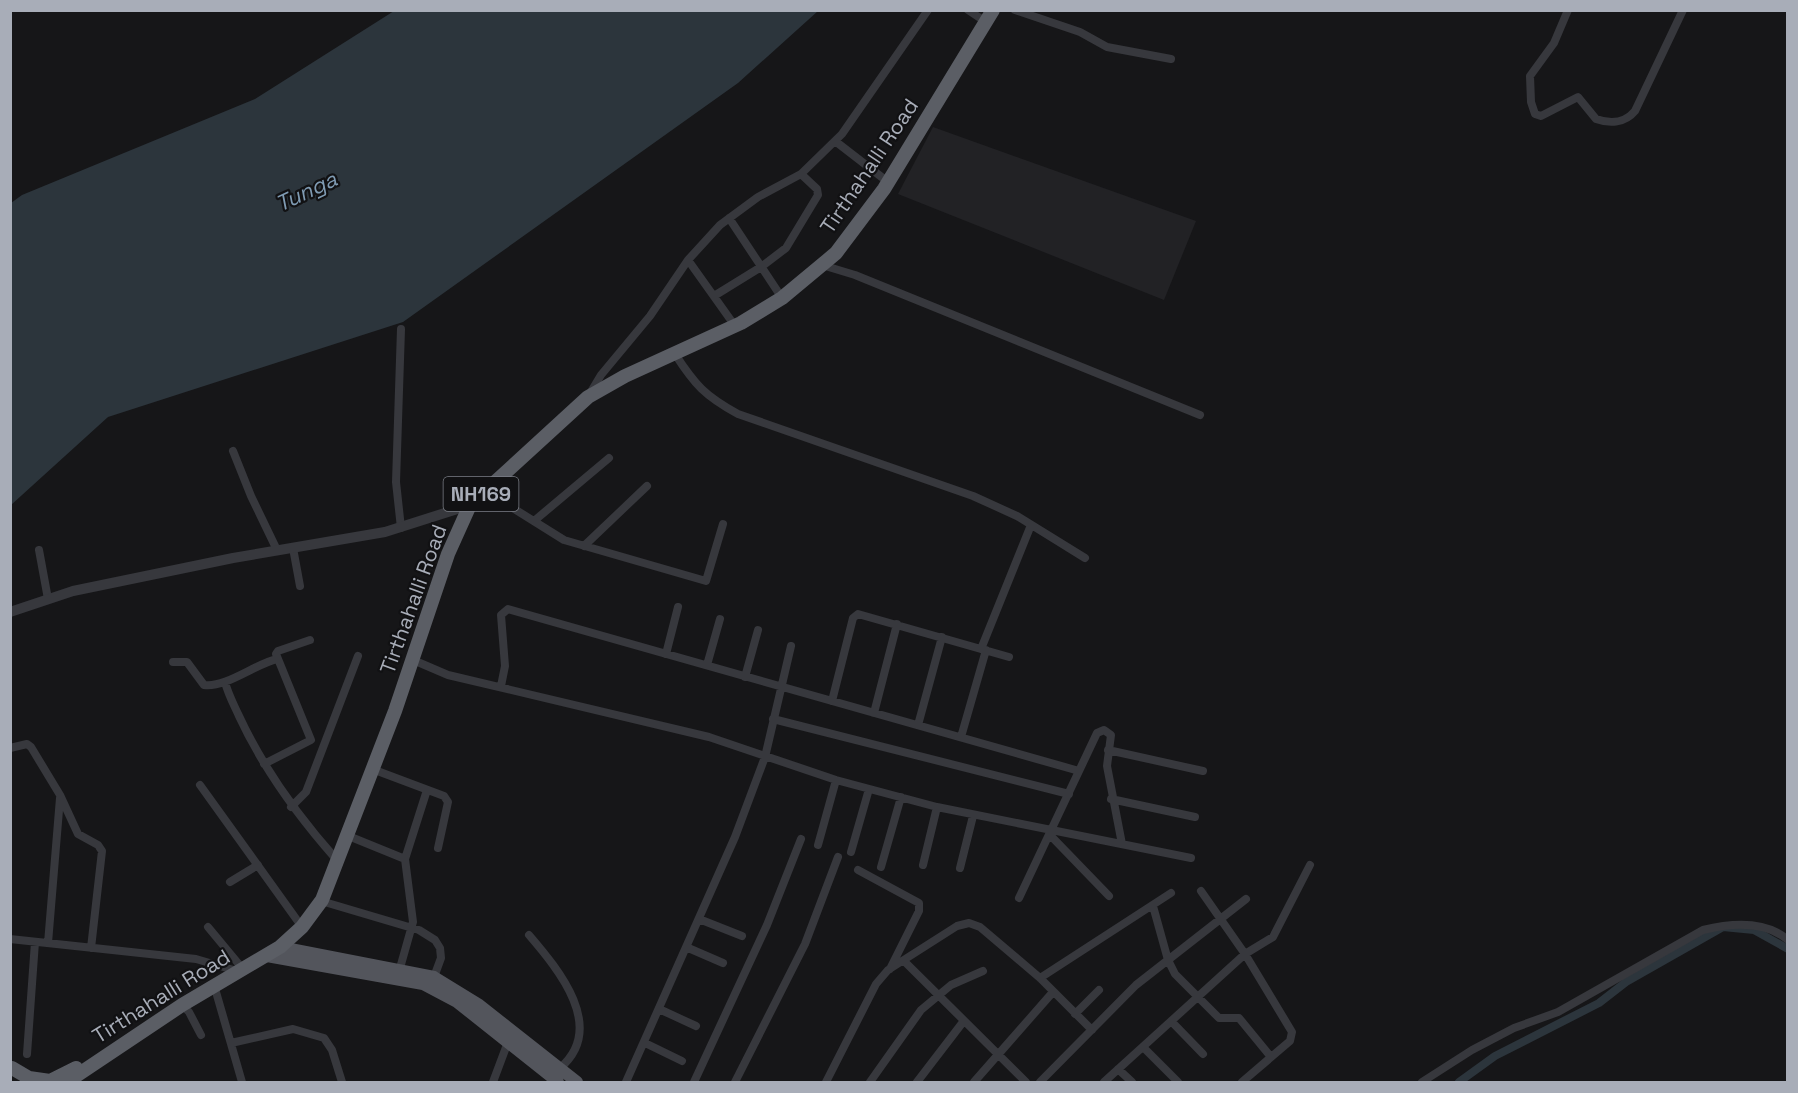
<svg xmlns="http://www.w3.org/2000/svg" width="1798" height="1093" font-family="'Space Grotesk',sans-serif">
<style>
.built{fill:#222225}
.water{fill:#2c353c}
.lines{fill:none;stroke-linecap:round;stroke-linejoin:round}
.canal{stroke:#2c353c;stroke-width:8}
.minor{stroke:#37383d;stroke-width:8}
.tertiary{stroke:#37383d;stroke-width:10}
.primary{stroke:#53555c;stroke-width:12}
.trunk{stroke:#5b5e65;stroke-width:14}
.labels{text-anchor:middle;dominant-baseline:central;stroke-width:4.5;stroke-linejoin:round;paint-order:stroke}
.shield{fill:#111113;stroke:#7b7e86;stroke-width:1.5}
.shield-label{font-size:20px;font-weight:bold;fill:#a8adb8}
.street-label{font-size:21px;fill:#a8adb8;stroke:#111113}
.water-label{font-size:22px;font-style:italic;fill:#7f9bb3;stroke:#111113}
</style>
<rect width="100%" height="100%" fill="#161618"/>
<path class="built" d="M933,127L1196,221L1164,300L898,194Z"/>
<path class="water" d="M394,11H818L738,83L403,322L108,417L11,505V203L22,195L255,99Z"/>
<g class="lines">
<path class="canal" d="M1459,1082L1495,1056L1599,1003L1626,982L1723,927L1754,930L1788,949"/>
<path class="minor" d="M968,10L986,22
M1015,10L1080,32L1107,47L1171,59
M1568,10L1554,43L1530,76L1531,102L1535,114L1541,116L1578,97L1596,119C1610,124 1625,123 1635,111L1683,10
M835,141L888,182
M729,218L782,298
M688,260L735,326
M822,265L855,275L1200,415
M714,296L761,267L786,248L818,195L817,189L801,174
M401,329L396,482L401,528
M675,354C695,385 705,396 738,414L973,496L1017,516L1085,558
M589,395L601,375L650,316L688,260L720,225L758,197L801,174L842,134L928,10
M233,451L251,496L277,550
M484,490L564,540L706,581L723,524
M534,521L609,458
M584,546L647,486
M293,548L300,586
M39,550L48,599
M981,649L1031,525
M666,654L678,607
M413,660L448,675L709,737L836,780L937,807L1191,858
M173,662H187L204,685C226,688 255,664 277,659
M707,665L720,619
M745,677L758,630
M225,682C228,694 234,705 239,716C264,770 297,815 336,859
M501,686L505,666L501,615L508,609L1079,771
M832,701L853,618L858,614L1009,657
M874,713L897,624
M773,719L1069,794
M918,725L942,637
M961,737L986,650
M10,748L27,744L31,747L60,795L78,834L98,845L102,851L91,948
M1108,750L1203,771
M264,764L311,740L276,654L278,651L310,640
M372,769L444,796L448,802L438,848
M200,785L302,927
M1111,799L1195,817
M291,807L306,792L358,656
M346,835L405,859
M1050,835L1109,896
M818,845L836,780
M851,852L869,789
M923,865L937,807
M881,867L901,797
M960,868L973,816
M858,870L919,903V911L890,969
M230,882L258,865
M1201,891L1245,954L1292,1032L1290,1041L1242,1082
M1019,898L1097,733L1104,730L1111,735L1107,766L1122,844
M321,901L419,930L435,940L440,948L441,958L434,977
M1153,906L1168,960L1175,974L1219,1018H1239L1271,1057
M699,919L742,936
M208,927L242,968
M529,935C559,970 607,1028 560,1068
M10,939L196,959L237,971
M48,943L60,798
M686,947L723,963
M904,961L1026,1082
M400,968L413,922L405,859L427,790
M1040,978L1171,893
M214,985L242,1082
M182,1005L189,1012L201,1035
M659,1009L696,1026
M1075,1014L1099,990
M1171,1021L1203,1054
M231,1043L293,1029L324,1038L332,1050L342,1082
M645,1043L682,1061
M1143,1047L1178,1082
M27,1054L35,942
M1118,1069L1132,1082
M493,1082L508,1042
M626,1082L735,837L765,757L791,646
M694,1082L767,925L801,839
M735,1082L805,944L838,857
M826,1082L876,984L888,970L957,926L969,923L980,927L1040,978L1092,1030
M870,1082L921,1010L951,985L983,971
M917,1082L963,1022
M974,1082L1053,992
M1040,1082L1136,985L1246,899
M1104,1082L1245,954L1273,937L1310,865
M1422,1082L1472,1050L1514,1028L1558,1012L1703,930C1731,923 1765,920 1788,940"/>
<path class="tertiary" d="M10,612L73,591L233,558L385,532L470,505"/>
<path class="primary" d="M280,947L434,977L478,1004L577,1082
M267,956L423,984L457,1002L558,1082"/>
<path class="trunk" d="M12,1068L29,1078L50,1081
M48,1082L76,1068
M67,1082L182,1005L280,947L302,927L322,900L395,711L448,554L470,505L588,397L625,376L741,323L782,298L836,253L884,189L993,10"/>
</g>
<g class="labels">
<rect class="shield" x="443.5" y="477" width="75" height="34" rx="4.5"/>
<g class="shield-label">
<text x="481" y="494">NH169</text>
</g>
<g class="street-label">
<text transform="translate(869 166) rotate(-56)">Tirthahalli Road</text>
<text transform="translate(413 599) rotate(-70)">Tirthahalli Road</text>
<text transform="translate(161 996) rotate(-32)">Tirthahalli Road</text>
</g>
<g class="water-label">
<text transform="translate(306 191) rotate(-25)">Tunga</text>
</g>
</g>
<rect width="1798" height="1093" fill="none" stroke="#a8adb8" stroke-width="24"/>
</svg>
